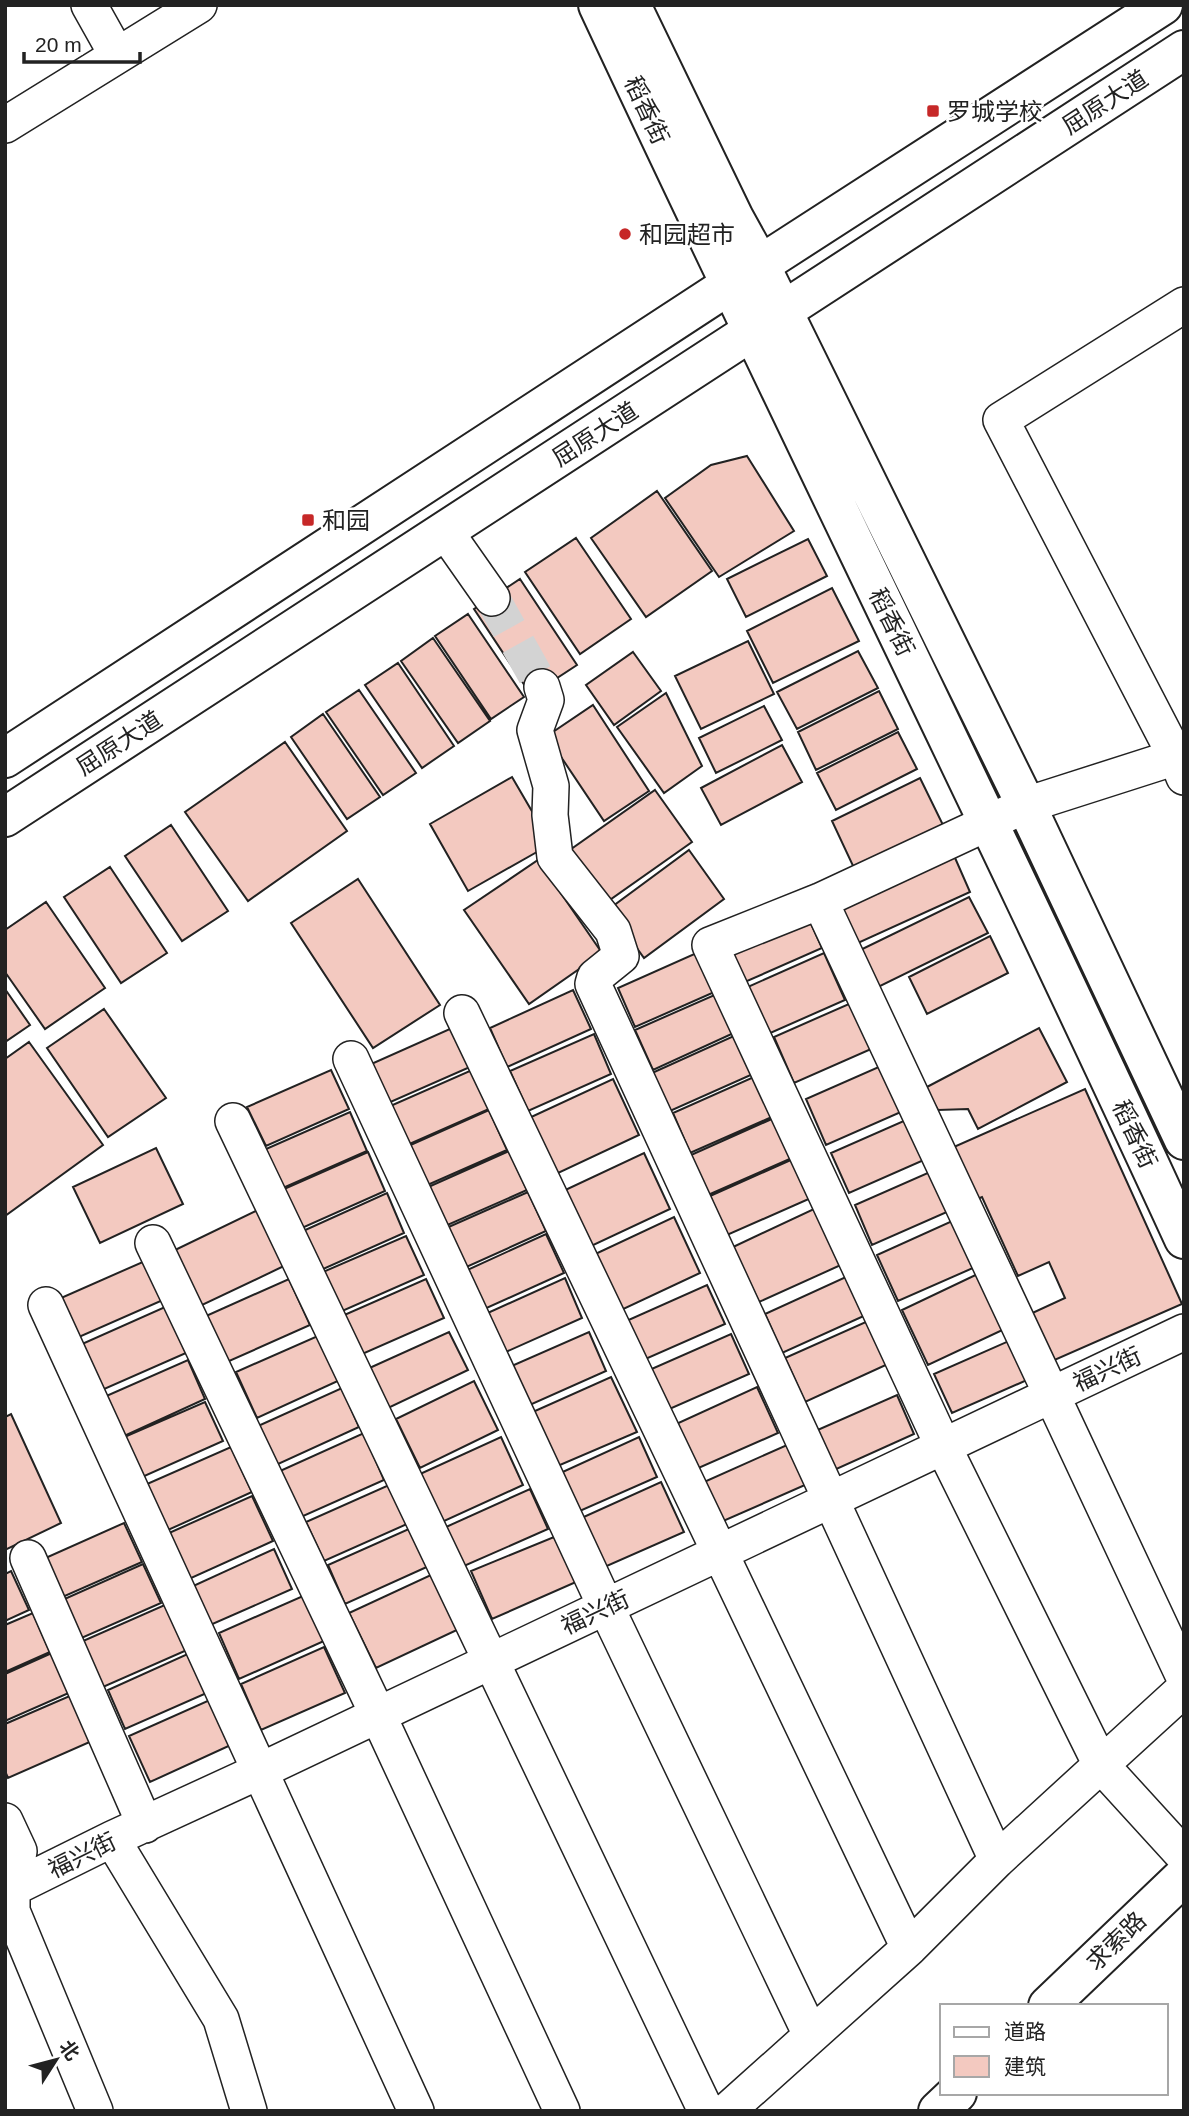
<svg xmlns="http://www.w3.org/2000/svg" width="1189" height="2116" font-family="Helvetica,'Noto Sans SC',sans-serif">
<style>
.building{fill:#f3c9c0;stroke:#222;stroke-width:2}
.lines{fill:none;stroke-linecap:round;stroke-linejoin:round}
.street-tunnel{stroke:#d3d3d3;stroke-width:35;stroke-dasharray:35 18;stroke-linecap:butt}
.street-casing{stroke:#222;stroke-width:38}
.secondary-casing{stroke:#222;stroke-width:42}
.primary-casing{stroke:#222;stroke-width:42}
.street{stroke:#fff;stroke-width:35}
.secondary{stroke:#fff;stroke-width:38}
.primary{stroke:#fff;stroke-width:38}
.poi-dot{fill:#c62828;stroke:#fff;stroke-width:2.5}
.labels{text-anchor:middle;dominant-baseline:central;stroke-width:5;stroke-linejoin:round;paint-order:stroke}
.street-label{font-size:24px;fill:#222;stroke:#fff}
.poi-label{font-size:24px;fill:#222;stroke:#fff;text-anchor:start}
</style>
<rect width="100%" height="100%" fill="#fff"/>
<path class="building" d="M747,456L794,531L719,577L665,498L711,465Z
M657,491L712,571L646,617L591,538Z
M576,538L631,619L580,654L525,572Z
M808,539L827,576L746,617L727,579Z
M520,579L577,665L531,695L474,609Z
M832,588L859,641L773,683L747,631Z
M468,614L524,697L491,719L435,636Z
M433,638L490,721L458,743L401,661Z
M748,641L774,694L701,729L675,676Z
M858,651L878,688L797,729L777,692Z
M633,652L661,691L614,725L586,685Z
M398,663L454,746L422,768L365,685Z
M359,690L416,773L383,795L326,712Z
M879,691L898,729L816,770L798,732Z
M666,693L702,766L664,793L617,727Z
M593,705L649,791L604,821L547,736Z
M764,706L782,740L716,773L699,738Z
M323,714L380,797L347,819L291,737Z
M898,732L917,769L836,810L817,773Z
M285,742L347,831L248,901L185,812Z
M782,745L802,782L721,825L701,788Z
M512,777L551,844L468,891L430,824Z
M920,778L943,825L854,868L832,821Z
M655,790L692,842L604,904L567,852Z
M171,825L228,911L182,941L125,856Z
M689,850L724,899L644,958L609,909Z
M952,851L970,892L847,948L829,907Z
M538,860L602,953L529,1004L464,910Z
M110,867L167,953L121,983L64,897Z
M358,879L440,1005L373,1048L291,923Z
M969,897L988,933L868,992L850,955Z
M46,902L105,988L45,1029L5,972V930Z
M804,908L822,948L738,985L721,946Z
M990,936L1008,973L927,1014L909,977Z
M701,951L719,990L635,1027L618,988Z
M824,953L845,1000L761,1037L741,990Z
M5,989L30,1025L5,1042Z
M573,990L591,1029L507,1067L490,1028Z
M719,993L736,1032L653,1070L635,1030Z
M858,1000L878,1046L794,1083L774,1037Z
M104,1009L166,1098L108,1137L47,1048Z
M452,1028L470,1067L386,1104L369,1065Z
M1039,1028L1067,1082L978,1129L968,1109L938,1110L925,1088Z
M594,1034L611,1074L528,1111L510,1071Z
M736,1035L753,1074L670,1111L652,1073Z
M29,1042L103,1145L5,1216V1059Z
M890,1062L910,1108L826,1145L806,1099Z
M331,1070L349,1109L266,1146L247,1107Z
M472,1070L489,1109L405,1146L388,1107Z
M756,1076L774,1116L690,1153L673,1113Z
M613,1079L639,1135L556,1174L529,1118Z
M1085,1089L1182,1304L1050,1362L1028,1315L1065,1298L1049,1262L1018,1276L982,1197L970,1202L947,1150Z
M489,1110L507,1150L423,1187L406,1147Z
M350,1112L367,1151L283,1188L266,1149Z
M915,1116L933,1156L849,1193L831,1153Z
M774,1118L792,1158L708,1195L691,1155Z
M156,1148L183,1204L100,1243L73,1187Z
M509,1151L527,1190L443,1227L426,1188Z
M368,1152L385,1191L302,1228L284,1189Z
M644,1153L670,1209L587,1248L561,1192Z
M793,1159L811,1198L727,1235L710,1196Z
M939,1168L956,1208L872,1245L855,1205Z
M528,1192L546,1231L462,1269L444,1229Z
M387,1193L404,1233L321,1270L303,1231Z
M816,1208L843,1264L759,1302L733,1247Z
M258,1210L284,1266L200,1306L175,1250Z
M674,1217L700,1273L617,1312L591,1256Z
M961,1217L982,1264L898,1301L877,1255Z
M546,1234L564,1273L480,1311L463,1272Z
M406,1236L424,1275L340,1312L323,1272Z
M145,1261L163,1300L79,1337L61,1298Z
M986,1270L1011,1326L928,1365L902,1310Z
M848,1276L866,1315L782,1353L765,1314Z
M565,1278L582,1318L499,1355L481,1316Z
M289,1279L310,1325L227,1362L206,1316Z
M426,1279L444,1318L360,1355L342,1316Z
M707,1285L725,1324L641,1361L624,1322Z
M165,1307L186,1353L102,1390L82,1344Z
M868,1321L888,1364L805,1402L785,1358Z
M449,1332L468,1370L386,1409L365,1370Z
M589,1332L606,1371L523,1408L505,1369Z
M731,1334L749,1374L665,1411L647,1371Z
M320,1335L340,1380L257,1418L236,1372Z
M1018,1337L1036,1376L952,1413L934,1374Z
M188,1360L205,1399L122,1437L104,1397Z
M611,1377L637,1432L553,1468L526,1415Z
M474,1381L498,1430L420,1468L396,1419Z
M757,1387L778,1433L694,1470L674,1425Z
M342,1388L359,1427L276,1465L258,1426Z
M897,1395L914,1434L832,1471L813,1432Z
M205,1402L223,1441L140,1478L122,1438Z
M11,1414L61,1523L5,1550V1417Z
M364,1433L384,1480L301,1517L280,1471Z
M501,1437L523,1485L442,1522L420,1474Z
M639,1437L657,1477L573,1514L556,1475Z
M787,1445L805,1485L721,1522L704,1482Z
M231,1447L252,1492L168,1530L147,1484Z
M661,1482L684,1532L600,1569L577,1520Z
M389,1485L407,1524L324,1561L306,1522Z
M530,1489L548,1529L464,1566L446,1527Z
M252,1496L273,1541L189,1579L169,1533Z
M124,1523L142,1562L58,1599L41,1560Z
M411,1528L429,1566L345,1604L328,1565Z
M554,1537L576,1582L492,1619L471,1571Z
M274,1549L292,1589L208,1626L191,1587Z
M143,1564L161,1603L77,1640L60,1601Z
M11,1571L29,1610L5,1621V1574Z
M433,1574L459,1629L376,1668L349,1613Z
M303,1596L324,1641L239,1679L219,1633Z
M167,1604L187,1650L103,1687L83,1641Z
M33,1613L50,1652L5,1672V1625Z
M324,1647L345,1693L261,1730L241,1684Z
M54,1652L71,1692L5,1721V1674Z
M192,1652L209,1692L125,1729L108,1690Z
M72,1695L92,1741L8,1778L5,1771V1724Z
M212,1699L233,1744L150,1782L129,1736Z"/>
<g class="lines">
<path class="street-tunnel" d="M492,598L542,687"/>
<g class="street-casing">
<path id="street" d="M89,5L117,55
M5,125L199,5
M1184,305L1001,420L1176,757L1184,777
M445,531L492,598
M542,687L546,700L535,730L551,786L550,815L555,857L613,931L621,956L595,977L593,984L997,1860
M1184,752L1176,757L1026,805L820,901L710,945L943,1446L1101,1765L1184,1856
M820,901L1184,1677
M462,1013L909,1948
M351,1059L606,1607L811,2035
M233,1121L706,2111
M153,1243L378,1715L562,2111
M46,1305L416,2111
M28,1558L145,1825
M5,1821L19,1851L12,1889V1911L95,2111
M112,1839L221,2019L249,2111
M5,1892L112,1839L260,1771L1184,1332
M727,2111L909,1948L997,1860L1184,1689"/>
</g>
<g class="secondary-casing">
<path id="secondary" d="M598,5C791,418 994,826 1184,1239
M631,5L734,218L760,265L1026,805L1184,1140
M1048,2006L1184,1876
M938,2111L957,2093"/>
</g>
<g class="primary-casing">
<path id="primary" d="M5,758L760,265L1163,5
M5,817L1184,50"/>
</g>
<use href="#street" class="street"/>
<use href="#secondary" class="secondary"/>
<use href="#primary" class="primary"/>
</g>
<g class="poi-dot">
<rect x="926" y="104" width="14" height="14" rx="3.5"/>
<circle cx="625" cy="234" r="7"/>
<rect x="301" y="513" width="14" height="14" rx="3.5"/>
</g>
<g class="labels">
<g class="street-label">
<text transform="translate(1105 102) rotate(-33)">屈原大道</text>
<text transform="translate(647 110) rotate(65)">稻香街</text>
<text transform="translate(595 434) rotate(-33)">屈原大道</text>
<text transform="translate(892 622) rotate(64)">稻香街</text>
<text transform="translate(119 743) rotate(-33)">屈原大道</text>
<text transform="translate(1135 1134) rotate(65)">稻香街</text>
<text transform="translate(1107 1369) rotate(-25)">福兴街</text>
<text transform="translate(595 1612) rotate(-25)">福兴街</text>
<text transform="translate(82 1855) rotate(-26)">福兴街</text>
<text transform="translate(1116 1941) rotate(-44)">求索路</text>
</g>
<g class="poi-label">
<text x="947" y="111">罗城学校</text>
<text x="639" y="234">和园超市</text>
<text x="322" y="520">和园</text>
</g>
</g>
<rect width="1189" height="2116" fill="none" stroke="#222222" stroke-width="14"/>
<rect x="940" y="2004" width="228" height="91" fill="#ffffff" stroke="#a7a7a7" stroke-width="2"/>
<rect x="954" y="2027" width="35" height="10" fill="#ffffff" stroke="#a7a7a7" stroke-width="2"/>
<text x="1004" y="2039" font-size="21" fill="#222222">道路</text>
<rect x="954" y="2056" width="35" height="21" fill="#f3c9c0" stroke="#a7a7a7" stroke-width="2"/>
<text x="1004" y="2074" font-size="21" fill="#222222">建筑</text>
<g transform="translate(56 2060) rotate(54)" stroke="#ffffff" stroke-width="5" paint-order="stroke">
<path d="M0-5L12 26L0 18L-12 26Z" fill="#222222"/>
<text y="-10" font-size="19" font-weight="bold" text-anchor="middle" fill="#222222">北</text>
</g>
<path d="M24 52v10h116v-10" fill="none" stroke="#222222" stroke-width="3.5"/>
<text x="35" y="52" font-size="21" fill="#222222" stroke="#ffffff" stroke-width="5" paint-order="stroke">20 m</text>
</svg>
